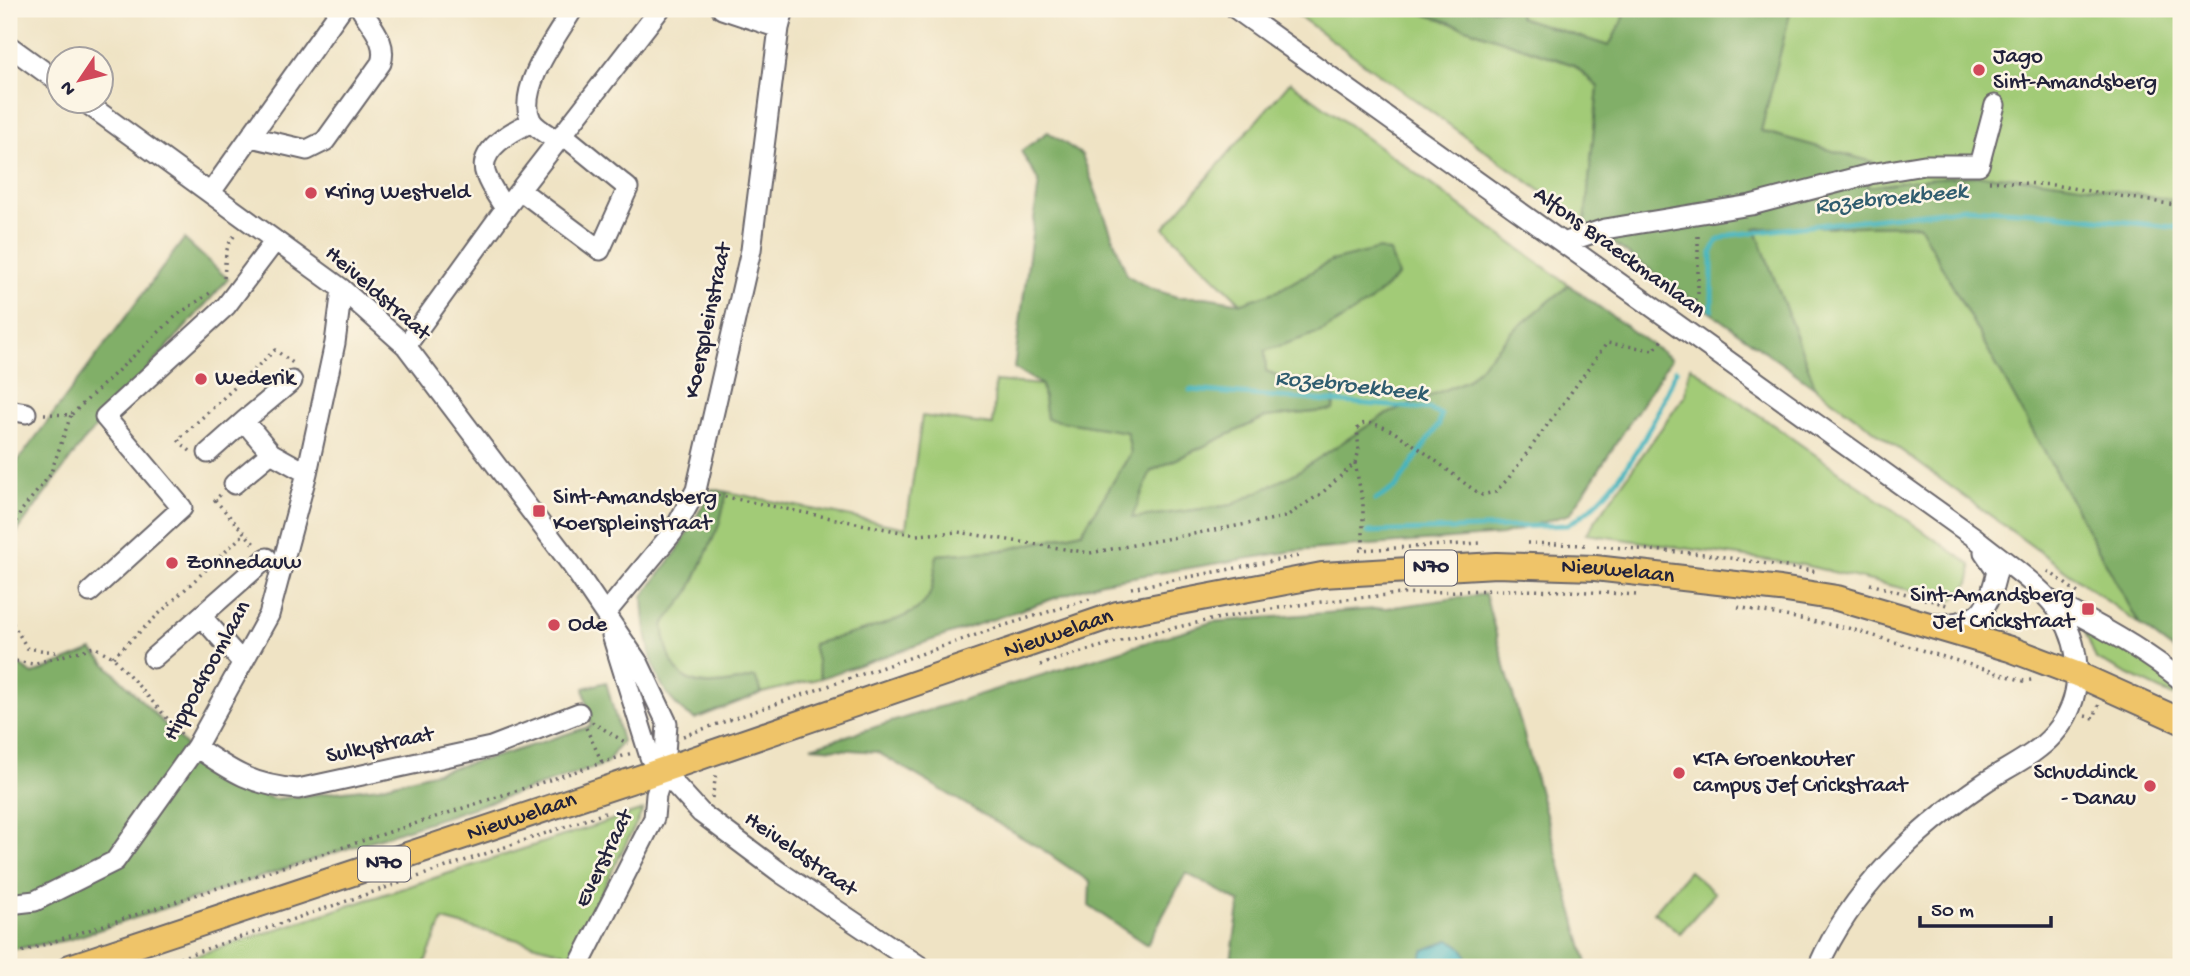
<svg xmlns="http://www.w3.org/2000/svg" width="2190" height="976" font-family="'Gochi Hand',sans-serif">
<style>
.green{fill:#a2cb77;stroke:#627659;stroke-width:2}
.forest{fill:#81af68;stroke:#526852;stroke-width:2}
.water{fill:#46b5be;stroke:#346c7c;stroke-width:2}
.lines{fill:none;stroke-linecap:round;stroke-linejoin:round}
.stream{stroke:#46b5be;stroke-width:5}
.minor-casing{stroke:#6a666b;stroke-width:23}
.major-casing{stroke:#6a666b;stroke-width:28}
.path{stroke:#6a666b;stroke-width:3.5;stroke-dasharray:2 5;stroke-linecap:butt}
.minor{stroke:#fff;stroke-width:19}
.major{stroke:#efc469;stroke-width:24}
.poi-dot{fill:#d1495b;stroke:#fcf5e5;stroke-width:2.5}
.labels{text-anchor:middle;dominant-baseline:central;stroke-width:5;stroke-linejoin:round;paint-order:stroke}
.shield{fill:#fcf5e5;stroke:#63616e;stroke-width:2}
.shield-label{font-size:21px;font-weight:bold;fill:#22223b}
.poi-label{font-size:23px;fill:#22223b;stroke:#fcf5e5;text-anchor:start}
.street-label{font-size:23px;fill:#22223b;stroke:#fcf5e5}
.water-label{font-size:24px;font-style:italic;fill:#305d6f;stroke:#fcf5e5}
</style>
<rect width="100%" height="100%" fill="#fcf5e5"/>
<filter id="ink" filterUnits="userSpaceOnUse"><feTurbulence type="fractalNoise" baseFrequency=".0143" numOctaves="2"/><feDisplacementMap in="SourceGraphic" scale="14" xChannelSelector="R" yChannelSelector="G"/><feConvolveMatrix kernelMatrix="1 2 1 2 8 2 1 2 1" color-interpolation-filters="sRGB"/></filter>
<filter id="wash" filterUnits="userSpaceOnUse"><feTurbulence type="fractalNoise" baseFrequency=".00686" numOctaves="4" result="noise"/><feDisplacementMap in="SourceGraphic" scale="28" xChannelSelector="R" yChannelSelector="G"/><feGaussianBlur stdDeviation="1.57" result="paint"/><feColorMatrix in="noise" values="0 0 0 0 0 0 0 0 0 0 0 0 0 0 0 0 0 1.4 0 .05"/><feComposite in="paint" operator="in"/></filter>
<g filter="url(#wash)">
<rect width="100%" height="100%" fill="#efe3c4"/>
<path class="green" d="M1289,9H1410L1574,65L1598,87L1585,223Z
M1521,9H1628L1609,47L1519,17Z
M1791,9H2181V201C2118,192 2054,178 1989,176C1948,175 1907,181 1866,187L1872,162L1761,131Z
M1290,82L1569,285L1512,332L1468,380L1383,416L1296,473L1232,505L1131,518L1151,471L1266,417L1333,410L1336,384L1287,379L1266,371L1264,351L1323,331L1331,261L1277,291L1242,304L1164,228Z
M1919,225L2140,625L1816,388L1755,228Z
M1690,366L1971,565C1973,584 1966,589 1952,600L1803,565L1586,534L1685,395Z
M995,381L1042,385L1047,419L1127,432L1131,453L1082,532L1005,550L937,555C934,571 935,595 921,606C901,624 840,636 813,644L821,678L762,693L755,677C725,684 684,695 668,657C664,648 664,635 663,625L689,592L719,525L727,492L906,528L922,416L993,425Z
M2082,624L2181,685V700L2096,659Z
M643,810L570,954L443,920L423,967H161Z
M1689,871L1715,893L1680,933L1654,912Z"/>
<path class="forest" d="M1410,9H1521L1519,17L1609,46L1628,9H1791L1761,131L1873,162L1867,187C1907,181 1949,175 1990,176C2054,178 2118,192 2181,201V656L2140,625L1919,225L1755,228L1816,388L1585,223L1598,87L1574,65Z
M1048,132L1082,155L1127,275L1149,288L1177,297H1205L1242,303L1277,291L1331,261L1379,249L1390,252L1398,276L1368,303L1323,331L1265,351L1266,371L1287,379L1336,384L1333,410L1266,417L1151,471L1132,518L1232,505L1296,473L1383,416L1468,380L1512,332L1569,285L1671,359L1570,514L1502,535L1294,551L1102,582L821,678L813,644C840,636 901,624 921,606C935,595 934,571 937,555L1005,550L1082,532L1131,453L1127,432L1047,419L1042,385L1014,368L1039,182L1021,151Z
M184,239L228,279L83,442L9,543V473Z
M712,489L727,492L719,525L689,592L663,625C671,691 698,691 755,677L762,693L695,719C652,696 645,640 643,596L677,551Z
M1485,594L1588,967H1230L1240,902L1186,873L1147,945L1089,906L1090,882L1043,850L877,752L811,747L1212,622L1387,608Z
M92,650L187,747L239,788L275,799L379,787L505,754L591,726L584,688L606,682L622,741L606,764L68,940L9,950V658L33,674Z"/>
<path class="water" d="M1449,940C1461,944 1471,955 1465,967H1417L1424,950Z"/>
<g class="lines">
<path class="stream" d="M1712,310V252L1717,241L1730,235L1967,208L2035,212L2181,228
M1190,390L1429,409L1441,415L1439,424L1396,487L1375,500
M1368,532L1567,525C1619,496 1655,423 1676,370"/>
</g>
</g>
<g filter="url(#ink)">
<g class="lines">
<g class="minor-casing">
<path id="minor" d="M722,9L779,28
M1236,9L1974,537C1999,558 2044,587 2061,615C2083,652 2084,700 2054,734C2036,755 2006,768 1984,783C1916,829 1851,891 1818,967
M9,46L60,83
M85,102L342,289L406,346L571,564L639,664L667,723L664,770L656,795L654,818L578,967
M251,137L307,150L325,141L381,63C388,42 371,26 361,9
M557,141C549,135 535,128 531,120C516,89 557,36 573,9
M520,190L600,250L628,188L562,134
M211,192L341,9
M505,209C499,198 490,187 486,175C476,150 514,130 532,122
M1563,243L1605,229L1751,205L1870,174L1924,165H1979L1995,105
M406,346L505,209L660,9
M9,410L26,413
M244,421L292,381
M208,453L244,421L271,453
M234,484L271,453L307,473
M90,592L182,508L105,417L226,306L275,241
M2059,612L2069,610C2108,630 2147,652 2181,680
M605,614L673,532L696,490L751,250L779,28L784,9
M201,616L267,558
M1939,624C1981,623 1988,610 1997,571L1984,552
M612,635L650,757L701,813L781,873L921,967
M153,658L201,616L242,662
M196,747C232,772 254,786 298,789L491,747L579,713
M9,904L35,901L115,861L196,747L269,615L307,473L335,343L342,289"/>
</g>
<g class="major-casing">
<g id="major">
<path id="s1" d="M70,967L642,777L1117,614L1322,575L1496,565L1595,568L1780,589L1837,598L2010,649L2079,675L2181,721"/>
</g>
</g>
<path class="path" d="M1989,181L2053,185L2181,206
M1824,207L1863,201L1891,190
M224,278C226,261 223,248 236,234
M1689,313L1698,295V232
M44,414L71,415L177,315L213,291
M190,451L178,440L275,350L293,363
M1355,463L1363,503V550
M711,494L916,535L958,532L1090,553L1285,517L1322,493L1355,463L1359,451L1357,429L1362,424C1390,416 1455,480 1482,495L1495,492L1508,479L1607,343L1654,350L1664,337
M220,495L215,500L256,546
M9,534L22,510L50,475L71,415
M1527,543L1585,545
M1597,546L1705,554L1818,572
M1359,550L1481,543
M2048,571L2078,593
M1870,584L1947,605
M1131,588L1299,556
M1738,607L1848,628L2024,681L2032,680
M9,617L27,648L60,653
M113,657L244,534
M9,660L33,664L94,647L113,657L182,735
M1040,665C1232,602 1435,579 1636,595
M2085,716L2094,718L2099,704
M592,722L628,744
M586,728L602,762
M683,736L996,628L1093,598
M712,798L716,775
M9,956L632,753
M153,967L605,813"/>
<use href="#minor" class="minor"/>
<use href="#major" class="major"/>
</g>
</g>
<g class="poi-dot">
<circle cx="1979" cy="70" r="7"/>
<circle cx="311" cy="193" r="7"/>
<circle cx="201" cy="379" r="7"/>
<rect x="532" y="504" width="14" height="14" rx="3.5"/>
<circle cx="172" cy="563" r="7"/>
<rect x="2081" y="602" width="14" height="14" rx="3.5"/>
<circle cx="554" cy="625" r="7"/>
<circle cx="1679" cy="773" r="7"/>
<circle cx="2150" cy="786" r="7"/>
</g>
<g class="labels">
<g class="shield">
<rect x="1405" y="550.5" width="52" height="35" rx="5"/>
<rect x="358" y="846.5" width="52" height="35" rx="5"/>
</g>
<g class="shield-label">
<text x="1431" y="568">N70</text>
<text x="384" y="864">N70</text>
</g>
<g class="poi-label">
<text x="1993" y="57">Jago<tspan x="1993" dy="26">Sint-Amandsberg</tspan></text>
<text x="325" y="193">Kring Westveld</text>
<text x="215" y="379">Wederik</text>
<text x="553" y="498">Sint-Amandsberg<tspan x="553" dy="26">Koerspleinstraat</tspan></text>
<text x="186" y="563">Zonnedauw</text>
<text x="2074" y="596" text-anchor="end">Sint-Amandsberg<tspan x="2074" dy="26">Jef Crickstraat</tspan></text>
<text x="568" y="625">Ode</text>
<text x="1693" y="760">KTA Groenkouter<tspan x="1693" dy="26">campus Jef Crickstraat</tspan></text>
<text x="2136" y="773" text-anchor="end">Schuddinck<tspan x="2136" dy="26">- Danau</tspan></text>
</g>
<g class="street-label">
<text transform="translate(1619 253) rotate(36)">Alfons Braeckmanlaan</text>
<text transform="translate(377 294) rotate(41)">Heiveldstraat</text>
<text transform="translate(709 321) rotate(-78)">Koerspleinstraat</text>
<text stroke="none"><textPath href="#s1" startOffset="1610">Nieuwelaan</textPath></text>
<text stroke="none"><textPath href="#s1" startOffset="1043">Nieuwelaan</textPath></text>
<text transform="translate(208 671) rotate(-61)">Hippodroomlaan</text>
<text transform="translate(380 746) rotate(-12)">Sulkystraat</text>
<text stroke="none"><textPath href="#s1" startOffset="476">Nieuwelaan</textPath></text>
<text transform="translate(800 855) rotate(35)">Heiveldstraat</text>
<text transform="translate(605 859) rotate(-64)">Everstraat</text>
</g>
<g class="water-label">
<text transform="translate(1891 200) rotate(-6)">Rozebroekbeek</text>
<text transform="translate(1351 387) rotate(6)">Rozebroekbeek</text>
</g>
</g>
<rect width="2190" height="976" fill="none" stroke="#fcf5e5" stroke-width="35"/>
<g transform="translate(80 80) rotate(235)"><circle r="33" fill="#fcf5e5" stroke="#a5a1a1" stroke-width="2"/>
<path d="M0-5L12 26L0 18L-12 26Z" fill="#d1495b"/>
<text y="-10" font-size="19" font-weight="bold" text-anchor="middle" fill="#22223b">N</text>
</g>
<path d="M1920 916v10h131v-10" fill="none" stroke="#22223b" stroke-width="3.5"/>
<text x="1931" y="916" font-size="21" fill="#22223b" stroke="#fcf5e5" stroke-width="5" paint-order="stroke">50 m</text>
</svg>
